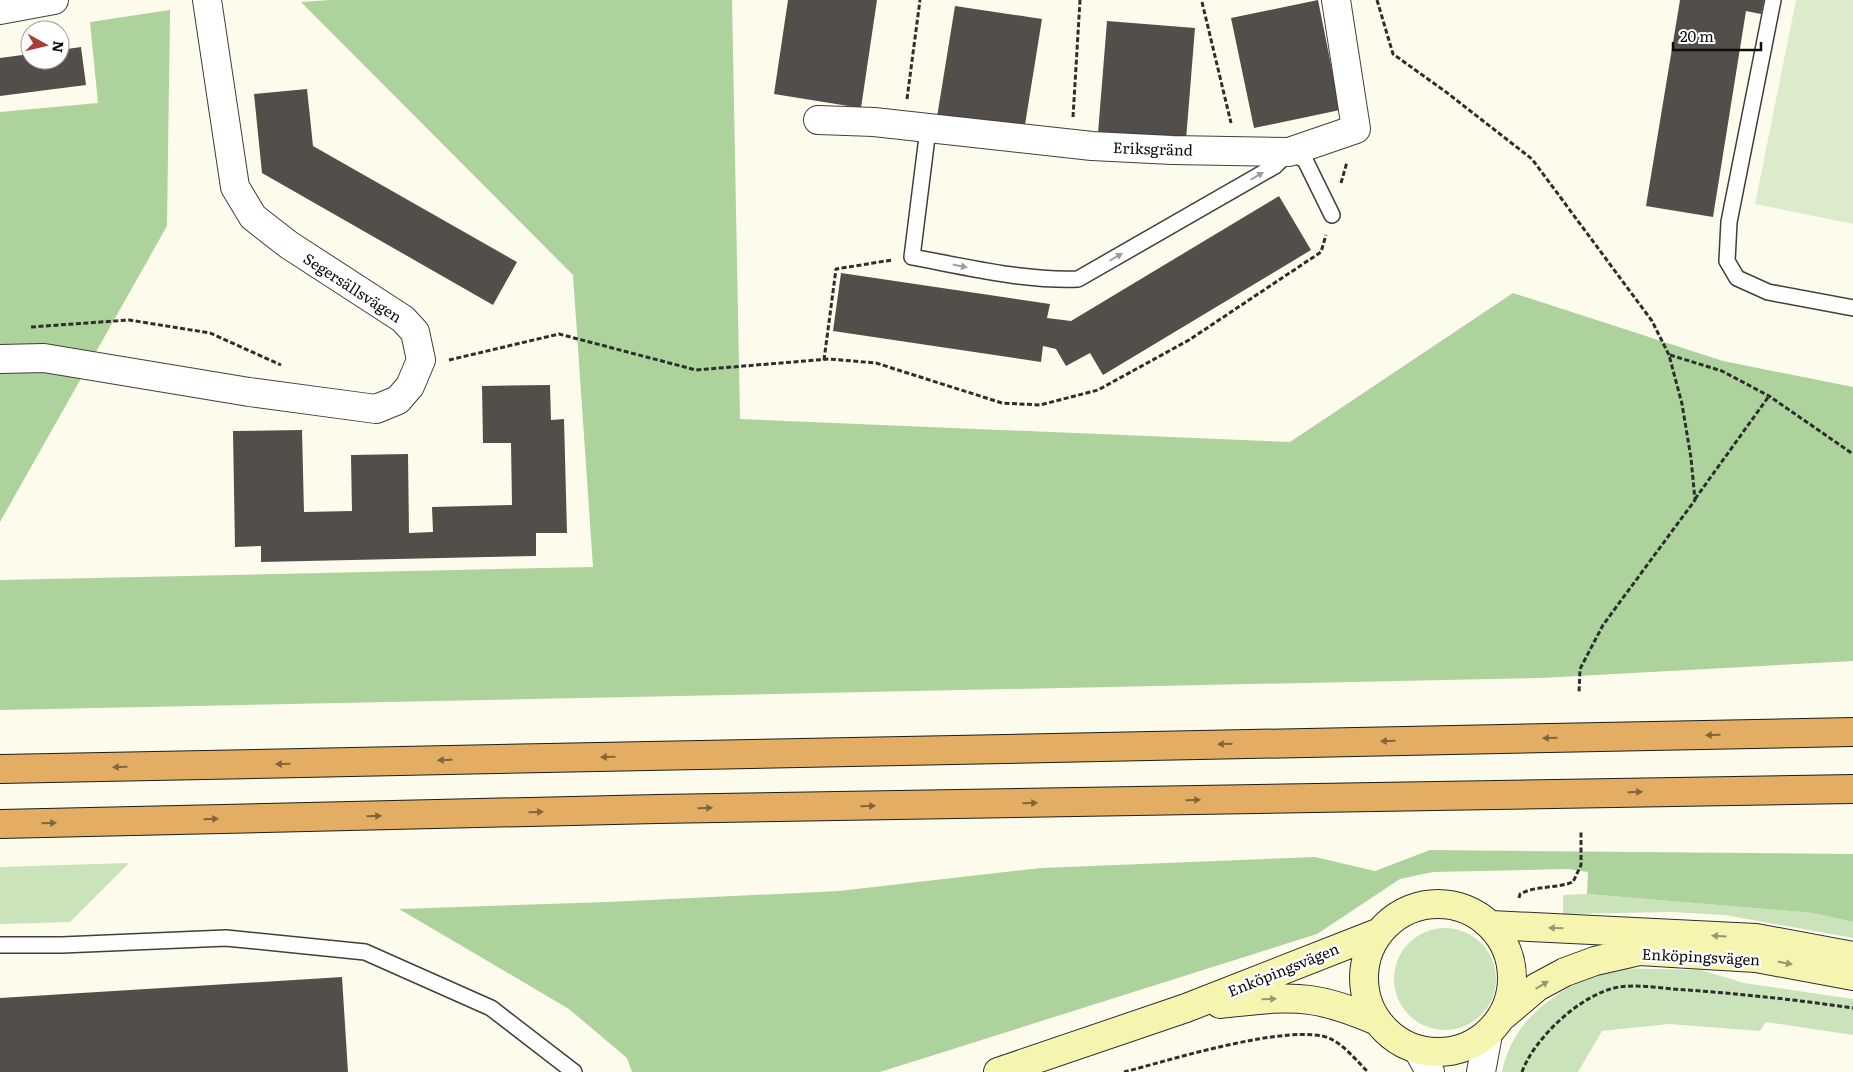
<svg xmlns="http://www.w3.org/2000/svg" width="1853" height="1072" font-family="Literata,serif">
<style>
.green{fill:#cae3ba}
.forest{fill:#add29c}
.pitch{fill:#dcebcb}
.building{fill:#534e49}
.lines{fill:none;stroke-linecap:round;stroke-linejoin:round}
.lane-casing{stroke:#3f3f3f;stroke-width:18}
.street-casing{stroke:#3f3f3f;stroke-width:30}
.secondary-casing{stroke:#2e2e2e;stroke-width:30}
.highway-casing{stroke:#1d1d1d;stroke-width:30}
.path{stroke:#2e2e2e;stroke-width:3;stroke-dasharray:5 2.5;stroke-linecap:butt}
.lane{stroke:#fff;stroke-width:15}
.street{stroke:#fff;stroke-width:28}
.secondary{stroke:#f5f5af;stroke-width:28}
.highway{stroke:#e3ad64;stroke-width:28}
.oneway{fill:#9e9e9e}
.oneway2{fill:#82653c}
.oneway3{fill:#98986e}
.labels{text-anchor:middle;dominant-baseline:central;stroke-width:5;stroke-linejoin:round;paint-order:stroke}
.street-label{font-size:15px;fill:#0c0c0c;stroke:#fff}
</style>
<rect width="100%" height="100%" fill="#fdfcec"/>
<path class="green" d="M129,863L70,922L0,924V867Z
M1587,894L1813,913L1853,922V938L1725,915L1672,912L1563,914V895Z
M1394 979a51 51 0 1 1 102 0a51 51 0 1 1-102 0Z
M1612,968L1701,970L1744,983L1853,999V1035L1766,1022L1760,1031L1669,1024L1602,1031L1578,1072H1502C1513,1016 1562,986 1612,968Z"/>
<path class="forest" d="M330,0H732L740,419L1290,442L1513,293L1723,361L1853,387V661L1541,678L0,710V580L593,567L573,275L301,2Z
M170,10L167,226L0,522V112L98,103L90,22Z
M1430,850L1853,854V922L1813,913L1587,894L1588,872L1568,869L1433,872L1400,879L1317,934L880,1072H632L627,1058L569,1009L399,909L608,902L839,891L1041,868L1315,857L1375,871Z"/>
<path class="pitch" d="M1796,0H1853V224L1755,204Z"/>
<path class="building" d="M788,0H877L861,108L774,94Z
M1318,0L1340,110L1254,128L1231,18Z
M1680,0H1764L1761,14L1746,11L1713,217L1646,206Z
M955,6L1042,19L1024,131L937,117Z
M1107,21L1195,28L1186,140L1098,133Z
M81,47L86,85L0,96V58L30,54V60H60V50Z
M307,89L313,146L517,262L493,305L262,173L254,94Z
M1279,196L1311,250L1103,375L1090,353L1066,366L1056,349L1043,346L1041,362L833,331L841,273L1050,304L1047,318L1071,321Z
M550,385L551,420L564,419L567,533H536V556L261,562V546L235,547L233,431L302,430L304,512L352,511L351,455L408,454L409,533L433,532L432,507L512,505L511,443H483L482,386Z
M342,977L348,1072H0V998Z"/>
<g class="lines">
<g class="lane-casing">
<path id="lane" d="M1773,0L1729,222L1727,261L1737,278L1768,292L1853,308
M928,129L912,257C966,267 1023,281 1078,279L1275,166L1289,152L1305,160L1332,215
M0,945H62L226,938L365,952L491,1008L574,1072"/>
</g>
<g class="street-casing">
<path id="street" d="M0,10L54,0
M818,120L874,122L1092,146L1172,150L1289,152L1356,129L1336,0
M0,359L44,358L249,392L376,409L398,400L410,386L421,360L415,332L403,319L289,245L253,217L235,187L207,0
M1418,1050L1430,1072
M1481,1072L1488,1034"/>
</g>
<g class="secondary-casing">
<path id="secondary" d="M1364 978a74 74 0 1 1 148 0a74 74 0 1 1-148 0Z
M1491,925L1756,938L1853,956
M1220,1004C1249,1001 1280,996 1310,1000C1333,1003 1356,1012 1377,1021
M1504,1015L1537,987L1565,972L1595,961L1639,951L1756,958L1853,976
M998,1072L1186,1008L1380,932"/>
</g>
<g class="highway-casing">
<path id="highway" d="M0,769L1853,732
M0,824L657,809L1853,789"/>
</g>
<path class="path" d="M1377,0L1393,54L1446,92L1532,159L1652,321L1669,355L1682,404L1691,458L1695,500L1603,625L1580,669L1579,693
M1202,2L1231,123
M907,99L920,0
M1073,117L1080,0
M1341,183L1347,162
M31,327L129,320L210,333L281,365
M1670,355L1722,371L1769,396L1853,454
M449,360L559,334L696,370L829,359L876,363L1002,403L1040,405L1098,390L1189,340L1321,252L1326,235
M824,360L836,269L892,260
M1695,499L1769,396
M1519,898L1520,894C1537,885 1555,889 1573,882L1581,865V831
M1124,1072C1167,1061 1294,1021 1331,1039C1345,1046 1356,1060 1368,1072
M1522,1072C1534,1038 1582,993 1619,987C1641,984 1665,989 1687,990C1743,994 1798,1000 1853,1008"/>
<use href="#lane" class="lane"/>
<use href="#street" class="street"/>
<use href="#secondary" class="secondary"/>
<use href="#highway" class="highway"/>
</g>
<defs><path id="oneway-solid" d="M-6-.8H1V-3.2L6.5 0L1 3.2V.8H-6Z" transform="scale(1.25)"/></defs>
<g class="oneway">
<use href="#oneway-solid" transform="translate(1257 176) rotate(-30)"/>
<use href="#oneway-solid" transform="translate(1116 257) rotate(-30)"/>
<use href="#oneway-solid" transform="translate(960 266) rotate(11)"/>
</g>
<g class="oneway2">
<use href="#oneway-solid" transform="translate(1713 735) rotate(179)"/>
<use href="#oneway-solid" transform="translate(1550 738) rotate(179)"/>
<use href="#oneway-solid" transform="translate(1388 741) rotate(179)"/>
<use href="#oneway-solid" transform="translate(1225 744) rotate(179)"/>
<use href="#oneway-solid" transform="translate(608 757) rotate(179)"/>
<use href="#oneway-solid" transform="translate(445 760) rotate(179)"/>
<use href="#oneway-solid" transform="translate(283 764) rotate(179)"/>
<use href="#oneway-solid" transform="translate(120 767) rotate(179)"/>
<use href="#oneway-solid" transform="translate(1635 792) rotate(-1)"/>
<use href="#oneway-solid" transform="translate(1193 800) rotate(-1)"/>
<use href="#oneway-solid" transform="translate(1030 803) rotate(-1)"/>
<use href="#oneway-solid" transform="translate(868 806) rotate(-1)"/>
<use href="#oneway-solid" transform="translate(705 808) rotate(-1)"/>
<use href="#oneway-solid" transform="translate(536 812) rotate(-1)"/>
<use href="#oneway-solid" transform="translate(374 816) rotate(-1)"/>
<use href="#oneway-solid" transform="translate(211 819) rotate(-1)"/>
<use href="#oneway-solid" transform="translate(49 823) rotate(-1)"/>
</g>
<g class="oneway3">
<use href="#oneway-solid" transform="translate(1556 928) rotate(-178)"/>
<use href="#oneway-solid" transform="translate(1719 936) rotate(-177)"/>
<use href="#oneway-solid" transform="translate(1785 963) rotate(11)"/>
<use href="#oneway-solid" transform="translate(1542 985) rotate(-31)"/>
<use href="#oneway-solid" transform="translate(1269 999) rotate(-2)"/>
</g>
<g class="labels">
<g class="street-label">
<text transform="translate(1153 148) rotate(2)">Eriksgränd</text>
<text transform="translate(353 287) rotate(33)">Segersällsvägen</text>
<text transform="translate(1701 956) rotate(3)">Enköpingsvägen</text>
<text transform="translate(1283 969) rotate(-22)">Enköpingsvägen</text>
</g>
</g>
<g transform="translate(45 45) rotate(98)"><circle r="24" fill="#ffffff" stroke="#9e9e9e"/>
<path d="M0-4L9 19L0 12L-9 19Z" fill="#ab3d35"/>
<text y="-8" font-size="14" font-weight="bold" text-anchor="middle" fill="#0c0c0c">N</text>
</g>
<path d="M1673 42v8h88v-8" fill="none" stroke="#0c0c0c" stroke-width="2.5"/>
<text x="1680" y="42" font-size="15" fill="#0c0c0c" stroke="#ffffff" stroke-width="4" paint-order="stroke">20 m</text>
</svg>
